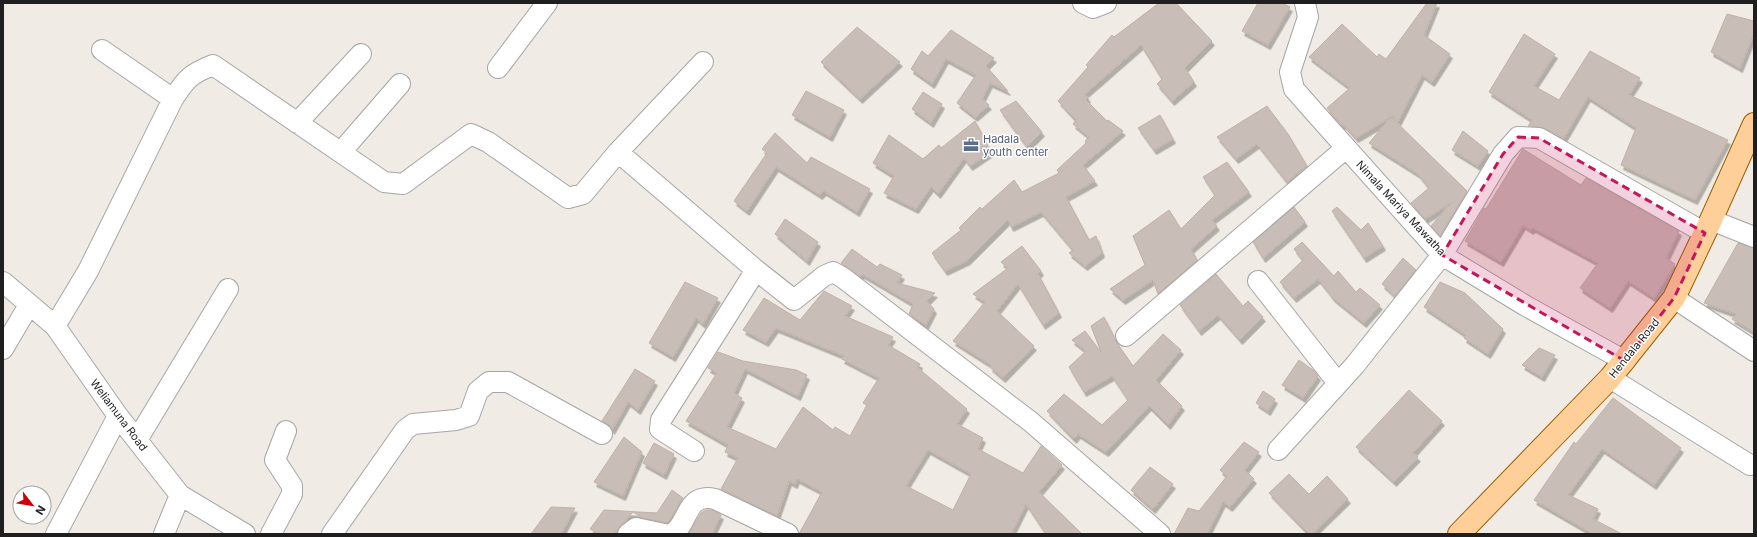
<svg xmlns="http://www.w3.org/2000/svg" width="1757" height="537" font-family="Inter,sans-serif">
<style>
.building{fill:#c8bdb7;stroke:#c2b1a6;fill-rule:evenodd;filter:url(#shadow)}
.lines{fill:none;stroke-linecap:round;stroke-linejoin:round}
.street-casing{stroke:#a6a6a6;stroke-width:22}
.primary-casing{stroke:#995f00;stroke-width:24}
.street{stroke:#fff;stroke-width:20}
.primary{stroke:#ffcf9a;stroke-width:22}
.marked{fill:#c2185b;fill-opacity:0.2;stroke:#c2185b;stroke-width:3;stroke-dasharray:8 5;stroke-linejoin:round}
.labels{text-anchor:middle;dominant-baseline:central;stroke-width:3;stroke-linejoin:round;paint-order:stroke}
.service-label{font-size:11px;fill:#4e5e75;stroke:#fff;text-anchor:start}
.street-label{font-size:11px;fill:#1f1f1f;stroke:#fff}
</style>
<defs>
<filter id="shadow"><feDropShadow dx="2.5" dy="4.5" stdDeviation="0" flood-color="#0004"/></filter>
</defs>
<rect width="100%" height="100%" fill="#f0ebe4"/>
<path class="building" d="M1159,3H1176L1212,41L1185,68L1194,82L1172,101L1157,84L1162,79L1141,45L1085,94L1088,98L1086,100L1107,121L1108,120L1123,131L1083,165L1095,181L1066,197L1089,240L1096,236L1102,253L1085,266L1069,253L1073,250L1041,212L1011,227L1008,220L968,260L945,271L932,253L961,230L959,228L980,207L982,209L1014,180L1022,192L1059,173L1057,170L1086,143L1085,141L1089,137L1073,124L1076,120L1058,101L1088,67L1086,65L1112,35L1114,37Z
M1258,3H1282L1290,7L1268,45L1242,31Z
M1427,3H1437L1424,35L1450,54L1432,82L1422,75L1398,122L1393,116L1356,138L1343,124L1342,126L1327,108L1350,88L1309,57L1342,24L1377,57L1379,54L1386,59Z
M1727,14L1754,21V33L1740,68L1711,52Z
M857,27L900,62L860,99L821,62Z
M951,30L994,58L986,66L1008,91L990,83L982,99L989,105L975,117L957,103L976,75L946,59L932,84L911,69L922,51L928,56Z
M1524,34L1555,54L1534,86L1559,100L1590,51L1640,78L1629,95L1728,140L1695,200L1621,165L1636,128L1588,97L1564,138L1544,128L1528,126L1532,120L1489,92Z
M806,91L844,110L830,137L792,115Z
M923,92L942,104L931,123L912,109Z
M1016,101L1042,132L1027,147L1000,110Z
M1267,106L1288,134L1307,166L1287,182L1257,144L1236,159L1217,137Z
M1160,115L1173,139L1154,150L1138,128Z
M1391,117L1467,191L1440,236L1431,226L1451,203L1425,219L1411,203L1429,188L1418,174L1369,143Z
M975,121L991,152L970,166L964,158L938,194L931,187L916,209L884,193L894,176L873,163L889,135L923,159L939,145L941,148Z
M1463,131L1488,151L1478,166L1452,150Z
M775,133L807,163L811,157L870,189L857,212L824,191L820,195L776,167L747,211L734,201L767,153L762,149Z
M1523,149L1581,185L1586,178L1679,231L1666,258L1675,264L1654,298L1628,281L1610,308L1580,288L1598,263L1533,228L1531,230L1523,225L1501,262L1465,241L1484,208L1486,209Z
M1227,162L1249,192L1212,220L1217,226L1191,249L1197,260L1158,294L1153,280L1123,300L1110,289L1145,265L1133,236L1169,210L1181,229L1215,195L1203,177Z
M1294,207L1305,222L1263,258L1253,242Z
M1337,207L1361,230L1368,223L1383,246L1364,258L1332,211Z
M785,219L818,242L807,261L775,234Z
M1302,242L1334,276L1338,271L1356,292L1360,288L1380,305L1364,323L1333,298L1318,279L1294,298L1280,282L1303,260L1294,249Z
M1738,243L1754,248V332L1732,319L1736,314L1704,303Z
M1022,246L1041,271L1038,274L1059,313L1043,325L1018,284L997,311L1034,346L1003,378L990,367L991,365L953,341L985,302L973,294L1008,268L1001,262Z
M852,249L877,267L880,264L902,275L897,283L935,293L927,301L934,309L926,325L909,314L913,304L862,274L860,277L841,263Z
M1403,258L1416,270L1395,296L1382,284Z
M1216,274L1243,306L1248,301L1263,317L1240,340L1218,315L1199,331L1180,305Z
M685,282L718,298L703,324L696,318L673,357L649,343Z
M1440,282L1465,293L1503,329L1488,354L1464,338L1466,335L1424,307Z
M824,291L852,306L845,316L893,337L888,345L920,364L918,368L967,409L957,424L983,438L978,449L1023,473L1041,446L1062,465L1039,492L1082,534H1046L1026,504L1011,534H799L822,492L797,479L795,484L789,481L777,516L721,489L738,458L725,452L728,445L686,421L717,373L708,368L718,352L743,361L796,370L807,375L798,396L745,369L734,393L742,398L727,427L776,449L803,407L833,430L835,427L850,436L867,405L863,403L879,378L842,359L844,356L776,328L766,342L743,330L764,298L800,320ZM928,450L971,474L953,510L906,486Z
M1104,317L1117,343L1133,366L1163,334L1181,350L1156,380L1182,406L1168,425L1149,406L1106,452L1078,434L1074,439L1047,411L1064,394L1102,425L1128,400L1112,376L1084,392L1069,367L1086,351L1072,340L1085,331L1101,352L1091,326Z
M1539,348L1555,355L1542,377L1522,365Z
M1299,360L1313,370L1318,376L1303,398L1282,385Z
M635,369L655,381L638,410L628,402L612,430L608,424L602,421Z
M1409,390L1442,421L1413,453L1418,457L1394,482L1356,447Z
M1263,391L1275,399L1268,411L1256,403Z
M1613,398L1681,448L1654,485L1602,449L1568,495L1598,509L1593,519L1622,534H1593L1534,500L1574,442L1576,444Z
M624,437L642,452L623,496L594,482Z
M1244,442L1259,452L1245,470L1254,479L1230,507L1223,502L1207,534H1174L1188,508L1199,511L1227,476L1220,470Z
M654,443L674,454L664,475L643,463Z
M1150,467L1173,484L1153,509L1131,490Z
M1289,474L1309,494L1327,476L1348,499L1312,534H1309L1269,493Z
M672,490L683,498L671,518L667,523L643,518L633,512L614,534H600L590,529L604,510L657,513Z
M551,507L575,508L561,534H531Z
M706,510H712L721,515L712,534H688L701,513Z"/>
<g class="lines">
<g class="street-casing">
<path id="street" d="M1083,3L1093,8L1106,3
M1305,3L1308,17L1290,72L1294,89L1316,114L1442,255L1526,306L1625,361
M102,50L173,99
M498,68L547,3
M297,123L361,54
M341,152L400,84
M618,152L703,62
M1711,220L1754,237
M1258,281L1338,383
M3,282L55,326L118,416L180,495L245,534
M1674,298L1754,351
M55,326L88,271L173,99C186,79 190,74 213,65L384,182L403,184L471,134L488,142L568,198L583,194L618,152L756,270L794,300L824,276L833,272L842,277L1031,422L1160,534
M1126,336L1346,148
M3,349L29,305
M1610,378L1750,465
M137,440L228,289
M1278,450L1355,365L1442,255L1503,154L1518,137L1539,138L1705,233
M694,451L660,429L661,420L756,270
M56,534L118,416
M164,534L180,495
M271,534L292,494V486L275,460L286,431
M332,534L405,430L413,424L456,420L469,416L478,391L489,382H508L602,434
M628,534L636,528L664,534
M671,534C689,527 684,492 715,499L788,534"/>
</g>
<g class="primary-casing">
<path id="primary" d="M1459,534L1610,378L1674,298L1711,220L1754,124"/>
</g>
<use href="#street" class="street"/>
<use href="#primary" class="primary"/>
</g>
<path class="marked" d="M1518,137L1539,138L1705,233L1674,298L1625,361L1442,255L1503,154Z"/>
<defs>
<g id="office-bare" transform="scale(1.2)"><path d="M-6-3h4V-5.5h4V-3h4V5H-6ZM-1-4.5V-3h2v-1.5ZM-6 0V1H6V0Z" fill="#5c6f8a" stroke="#fff" stroke-width="2.5" paint-order="stroke"/></g>
</defs>
<g fill-rule="evenodd">
<use href="#office-bare" x="971" y="145"/>
</g>
<g class="labels">
<g class="service-label">
<text x="983" y="139">Hadala<tspan x="983" dy="13">youth center</tspan></text>
</g>
<g class="street-label">
<text transform="translate(1401 208) rotate(47)">Nimala Mariya Mawatha</text>
<text transform="translate(1634 348) rotate(-51)">Hendala Road</text>
<text transform="translate(119 415) rotate(53)">Weliamuna Road</text>
</g>
</g>
<rect width="1757" height="537" fill="none" stroke="#1f1f1f" stroke-width="8"/>
<g transform="translate(32 505) rotate(121)"><circle r="19" fill="#ffffff" stroke="#a5a5a5"/>
<path d="M0-3L7 15L0 10L-7 15Z" fill="#cd000a"/>
<text y="-6" font-size="11" font-weight="bold" text-anchor="middle" fill="#1f1f1f">N</text>
</g>
</svg>
